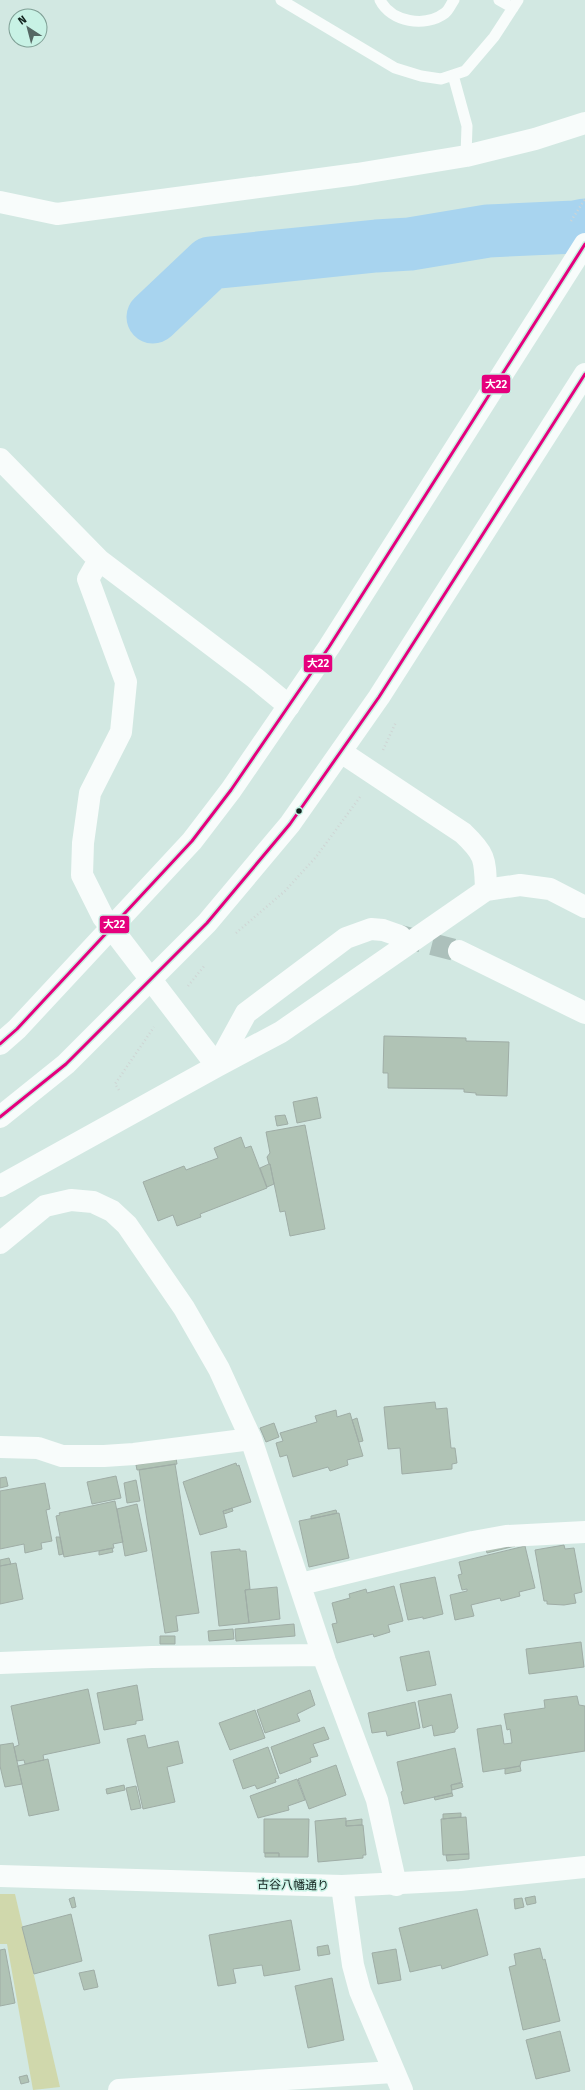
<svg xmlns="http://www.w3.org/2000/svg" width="585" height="2090" font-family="'Fira Sans','Noto Sans JP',sans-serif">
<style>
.green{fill:#d0d8ac}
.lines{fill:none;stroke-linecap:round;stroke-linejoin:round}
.river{stroke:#a8d4ef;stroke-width:53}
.building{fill:#b0c3b5;stroke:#9fada6}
.street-tunnel{stroke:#acc0bb;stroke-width:22;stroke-dasharray:22 11;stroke-linecap:butt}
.path{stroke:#cfd5d4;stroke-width:2.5;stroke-dasharray:1 3;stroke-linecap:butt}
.lane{stroke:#f8fcfb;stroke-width:11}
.street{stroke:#f8fcfb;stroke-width:22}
.secondary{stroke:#f8fcfb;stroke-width:22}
.highway{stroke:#f8fcfb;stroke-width:22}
.bus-1-casing{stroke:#c8f2e5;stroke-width:6}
.bus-1{stroke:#e5007d;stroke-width:3}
.bus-dot{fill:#12221e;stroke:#c8f2e5;stroke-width:1.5}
.labels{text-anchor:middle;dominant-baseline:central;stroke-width:3;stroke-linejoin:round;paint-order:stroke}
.street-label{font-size:12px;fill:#12221e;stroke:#c8f2e5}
.line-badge{stroke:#c8f2e5;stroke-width:1.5}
.badge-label{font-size:11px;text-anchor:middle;font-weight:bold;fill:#fff}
</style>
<rect width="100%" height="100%" fill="#d2e8e2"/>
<path class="green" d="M0,1894H15L60,2087L33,2090L7,1944H0Z"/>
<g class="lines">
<path class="river" d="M153,317L210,263L376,246L410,244L488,231L575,227L585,225"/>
</g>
<path class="building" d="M384,1036L466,1038V1041L509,1042L507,1096L476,1095V1093L464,1092V1089L388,1088V1073H383Z
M317,1097L321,1118L297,1123L293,1102Z
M285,1115L288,1124L277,1126L275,1116Z
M305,1125L325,1229L290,1236L285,1211L280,1212L270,1164H269L267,1157L270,1153L266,1132Z
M241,1137L245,1148L251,1146L267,1188L200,1214L201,1217L177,1226L173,1215L158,1221L143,1182L184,1166L186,1170L218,1158L214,1148Z
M269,1164H270L274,1184L267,1187L260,1168Z
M435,1402L436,1409L447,1408L451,1448H455L457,1463L452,1464V1469L402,1474L400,1448L388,1449L384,1407Z
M336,1410L337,1417L350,1413L363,1456L347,1460L348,1465L330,1471L328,1467L293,1477L287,1455L280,1457L276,1443L283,1441L280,1433L317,1422L315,1416Z
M357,1418L363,1441L359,1442L352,1420Z
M274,1423L279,1437L266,1442L260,1428Z
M176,1458L177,1464L137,1470L136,1465Z
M236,1463L237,1466L239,1465L251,1502L223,1511L227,1527L200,1535L183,1482Z
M175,1464L199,1613L176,1616L178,1631L165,1633L139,1470Z
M116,1476L121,1498L92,1504L87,1482Z
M6,1477L8,1486L0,1488V1478Z
M136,1480L140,1501L127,1503L124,1483Z
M45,1483L50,1509L46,1510L52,1541L41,1543L42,1549L25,1553L24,1544L0,1549V1491Z
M115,1501L123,1542L113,1544L114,1548L64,1557L56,1516L60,1515L59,1513Z
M137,1504L147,1551L125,1556L117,1509Z
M232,1508L233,1511L224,1514L223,1511Z
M336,1510L337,1513L311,1519V1516Z
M339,1513L349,1558L309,1567L299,1521Z
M56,1537H60L63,1554L59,1555Z
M564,1545L565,1549L574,1548L582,1592L574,1594L576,1603L564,1605L547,1604V1601H544L535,1550Z
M515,1546L487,1553L486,1549Z
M525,1546L535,1588L519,1592L520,1596L501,1601L500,1598L471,1605L474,1616L455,1620L450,1595L467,1591V1589L462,1590L458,1575L462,1574L459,1562Z
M112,1548L113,1552L99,1555V1551Z
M240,1549V1551H246L250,1589L245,1590L249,1623L219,1626L211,1552Z
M9,1558L11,1564L0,1566V1560Z
M16,1563L23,1599L0,1604V1566Z
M435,1577L443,1614L423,1619V1617L408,1620L400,1584Z
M394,1586L403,1621L388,1625L390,1632L374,1637L373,1634L337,1643L332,1624L337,1623L332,1603L350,1598L349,1594L366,1589L367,1593Z
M277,1587L280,1619L249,1623L245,1590Z
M294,1624L295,1636L236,1641L235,1629Z
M233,1629L234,1639L209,1641L208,1631Z
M160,1636H175V1644H160Z
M581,1642L584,1667L529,1674L526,1649Z
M429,1651L436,1685L407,1691L400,1657Z
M137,1685L143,1720L136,1721V1724L104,1730L97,1693Z
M88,1689L100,1743L43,1755L44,1760L25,1764L24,1760L17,1761L14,1747L19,1745L11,1706Z
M310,1690L315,1705L297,1714L300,1721L265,1733L257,1710Z
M451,1694L458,1728L455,1730V1732L434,1736L432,1725L423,1728L418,1701Z
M577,1696L579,1705L585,1706V1751L521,1761L520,1766L483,1772L477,1729L501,1725L504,1744L512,1743L510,1729L507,1730L504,1714L545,1708L544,1700Z
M415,1702L420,1728L387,1736L386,1731L372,1733L368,1713Z
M255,1710L265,1738L230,1750L219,1723Z
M324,1727L329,1739L313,1744L318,1756L310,1758L311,1762L280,1774L271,1747Z
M145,1735L148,1748L178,1741L183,1763L167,1767L175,1802L143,1809L127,1739Z
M13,1743L22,1784L5,1787L0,1766V1745Z
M268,1747L279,1778L275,1779L276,1782L257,1789L255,1785L243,1789L233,1760Z
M455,1748L462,1782L451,1785L452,1793L404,1804L401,1792L403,1791L397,1762Z
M48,1759L59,1810L29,1816L18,1766Z
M336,1765L346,1795L309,1809L298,1779Z
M520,1766L521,1771L505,1774V1769Z
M297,1779L305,1800L288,1806L289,1810L258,1818L250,1796Z
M462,1783L463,1787L452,1790L451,1785Z
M124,1785L125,1790L107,1794L106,1789Z
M136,1786L141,1808L131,1810L126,1788Z
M452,1793L453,1796L435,1800L434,1797Z
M461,1813V1817L443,1819V1814Z
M466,1817L469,1854L443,1855L441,1819Z
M346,1818V1826L363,1825L366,1855H363V1858L318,1862L315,1821Z
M264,1819H309L308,1857H279V1853H264Z
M362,1819V1825L346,1826V1821Z
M265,1853H279V1857H265Z
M469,1854V1859L447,1861L446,1855Z
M535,1896L536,1903L527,1905L525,1898Z
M74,1897L76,1907L72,1908L69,1899Z
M522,1898L524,1907L515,1909L514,1899Z
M477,1909L488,1955L442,1969L441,1965L410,1972L399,1928Z
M71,1914L82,1961L34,1974L22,1927Z
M291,1920L300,1970L264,1976L262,1965L233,1969L236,1983L218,1986L209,1935Z
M328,1945L330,1954L318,1956L317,1947Z
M540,1948L543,1960L545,1959L560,2021L523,2030L509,1967L516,1965L514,1954Z
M5,1949L15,2003L0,2006V1950Z
M396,1949L401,1980L378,1984L372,1953Z
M94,1970L98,1987L84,1990L79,1973Z
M332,1978L344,2040L308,2048L295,1986Z
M560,2031L570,2071L536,2079L526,2040Z
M27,2075L29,2082L21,2084L19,2077Z"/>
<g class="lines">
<path class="street-tunnel" d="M400,936L459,951"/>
<path class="path" d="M571,221L585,199
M383,750L396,722
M236,933L285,891L316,857L360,797
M188,986L205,965
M119,1090L115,1084L154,1027"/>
<path class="lane" d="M281,0L395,68L421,76L441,79L465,71L494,37L518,0
M380,0C391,22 425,28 445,13C449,10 451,4 454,0
M499,0L513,8
M453,75L467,126L466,156"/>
<path class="street" d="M0,202L57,214L357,174L466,156L535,139L585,123
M0,459L99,560L255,678L289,706
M99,560L88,579L126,682L121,732L90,793L83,843L82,875L103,917L217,1066
M341,752L463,833C486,855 485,859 486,890
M459,951L585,1013
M217,1066L246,1013L346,938L371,929L383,930L400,936
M0,1186L217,1066L281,1032L486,890L520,885L550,889L585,907
M0,1243L45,1206L71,1200L93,1202L112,1211L127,1225L184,1308L219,1369L251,1439L325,1661L377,1800L396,1885
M0,1447L38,1448L62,1456H104L134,1454L251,1439
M301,1584L473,1542L506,1536L585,1532
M0,1663L152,1657L323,1655
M342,1886L353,1965L360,1991L402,2090
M119,2090L393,2072"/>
<path class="secondary" d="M0,1876L342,1886L460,1880L585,1867"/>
<path class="highway" d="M0,1044L17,1029L192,841L231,790L329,647L585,244
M0,1117L66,1064L207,923L290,824L379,697L585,374"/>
<g class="bus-1-casing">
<path id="bus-1" d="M0,1044L17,1029L192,841L231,790L329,647L585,244
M0,1117L66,1064L207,923L290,824L379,697L585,374"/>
</g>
<use href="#bus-1" class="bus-1"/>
</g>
<circle class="bus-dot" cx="299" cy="811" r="3.5"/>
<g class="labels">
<g class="street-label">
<text transform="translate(293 1885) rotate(1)">古谷八幡通り</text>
</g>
</g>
<g class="line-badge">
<rect x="481" y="374" width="30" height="20" rx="4" fill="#e5007d"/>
<rect x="303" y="654" width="30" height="19" rx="4" fill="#e5007d"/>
<rect x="99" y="915" width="31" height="19" rx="4" fill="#e5007d"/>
</g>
<g class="badge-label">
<text x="496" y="388">大22</text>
<text x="318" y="667">大22</text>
<text x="114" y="928">大22</text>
</g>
<g transform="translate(28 28) rotate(324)"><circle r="19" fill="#c8f2e5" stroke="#7f9f95"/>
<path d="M0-3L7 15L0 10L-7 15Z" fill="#556763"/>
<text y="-6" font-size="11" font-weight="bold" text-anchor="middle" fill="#12221e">N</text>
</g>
</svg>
